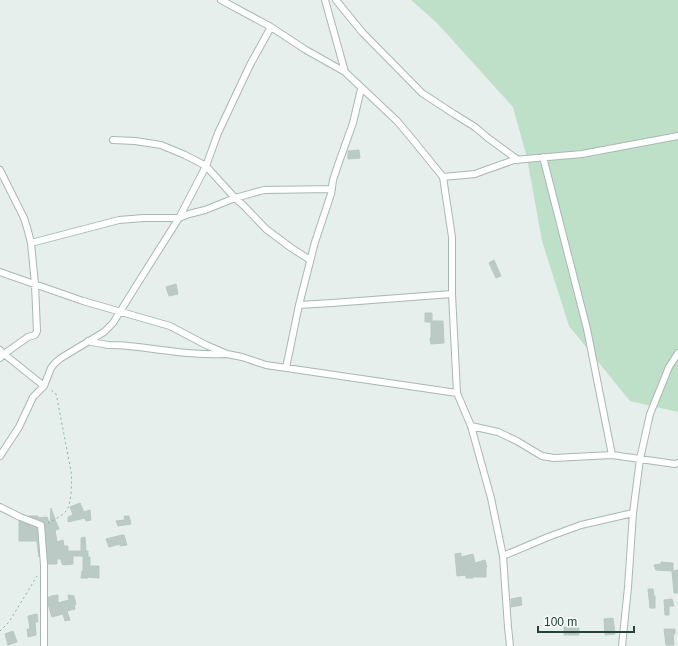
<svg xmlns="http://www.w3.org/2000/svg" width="678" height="646" font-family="Helvetica,sans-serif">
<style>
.green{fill:#bfe0c8}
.building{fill:#bbcac4;stroke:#b8c9c2}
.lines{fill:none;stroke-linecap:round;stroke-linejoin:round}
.minor-casing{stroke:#a8b8b2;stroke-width:8}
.path{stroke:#86b3a5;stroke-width:1;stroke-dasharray:2 3;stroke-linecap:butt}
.minor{stroke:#fff;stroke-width:6}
</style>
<rect width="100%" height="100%" fill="#e6efeb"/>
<path class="green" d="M411,0H678V412L630,401L569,326L542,241L527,158L513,107L437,23Z"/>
<path class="building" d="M359,150L360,158L348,159V151Z
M494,260L501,276L496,278L489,263Z
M176,284L178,294L169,296L166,287Z
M425,313H432V321H443L444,343L431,344L430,338H431V322H425Z
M80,503L84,512L90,510L91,520L86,521L85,518L68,522V517L73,515L70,507Z
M51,508L56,522L59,529L55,530L57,542L63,540L64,546H68V551H81V538L85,537L86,551H88V557H90V566H99V578L88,577V578H81L82,571H83V556H73V564L63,565L62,564L61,559H57V564H48L45,523L43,521L29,516H38V518L47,517L50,525Z
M124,516H129L131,524L118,526L116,521L125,520Z
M19,521L37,528L39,557L37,541H19Z
M122,535H124L127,545L120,546V544L109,547L106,539Z
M461,553V557L473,554L475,563L485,560L487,567H486V577H473V578H466V575L457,576L455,554Z
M661,562L673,563V571L678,570V593H674L672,571L656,570L654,565L661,564Z
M648,589H653L654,596H655V608H650Z
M58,595V603L69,600L68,595L74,596L76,605L74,604L75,609L67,611L70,620L65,621L63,614L52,617L48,604V597H51V596Z
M521,597L522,605L511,607V599Z
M672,599L674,606H669V615H665L664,600Z
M37,614L38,622H35L36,635L28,637L27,629H30L28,616Z
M613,618L615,634L605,635L604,619Z
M564,627L579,628V635H564Z
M664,629H675V634H673L674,645H666Z
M13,631L17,642L8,645L5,634Z"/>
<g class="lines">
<g class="minor-casing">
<path id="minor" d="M221,0L271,27L306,50L345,72L397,121L413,140L443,177L452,237V294L457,393L471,426L491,498L503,556L508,627L510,646
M325,0L345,72
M336,0L362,32L422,93L454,114L475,127L488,138L518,160
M113,140L135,141L161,145L185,155L206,166L235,198L244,206L266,229L290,247L310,260
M543,157L587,329L612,455
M0,170L24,218L28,231L31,243L35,284L37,331L35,335L28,337L4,354L0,350
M443,177L475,174L483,171L514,160L582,154L678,136
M31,243L119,220L144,218H179L189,214L205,210L235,198L264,190L332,189
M0,272L83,301L170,326L206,345L227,354L242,357L266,365L457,393
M299,305L315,242L331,194L333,180L338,165L353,123L361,89
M88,341C95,343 102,344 109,345C115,345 122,345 128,346C160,349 193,356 226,354
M0,358L4,354L44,386
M286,368L299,305L332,303L452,294
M471,426L498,432L517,441L542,456L554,458L612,455L675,464L678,463
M0,456L19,427L33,397L44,386L51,368L55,363L61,358L104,332L113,323L141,278L179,218L206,166L218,133L250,65L271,27
M0,507L20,517L41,525L44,565V646
M503,556L548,537L581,525L633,513
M622,646L628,587L633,513L640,459L650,414L669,367L678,353"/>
</g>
<path class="path" d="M48,523C54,520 62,516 66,511C72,505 72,479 71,471L57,398L56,394L50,389
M0,631L9,622L37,576"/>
<use href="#minor" class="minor"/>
</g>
<path d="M538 626v6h96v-6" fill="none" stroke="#24423a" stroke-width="2"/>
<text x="544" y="626" font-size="12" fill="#24423a" stroke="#f7fbf9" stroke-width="3" paint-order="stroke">100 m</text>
</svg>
